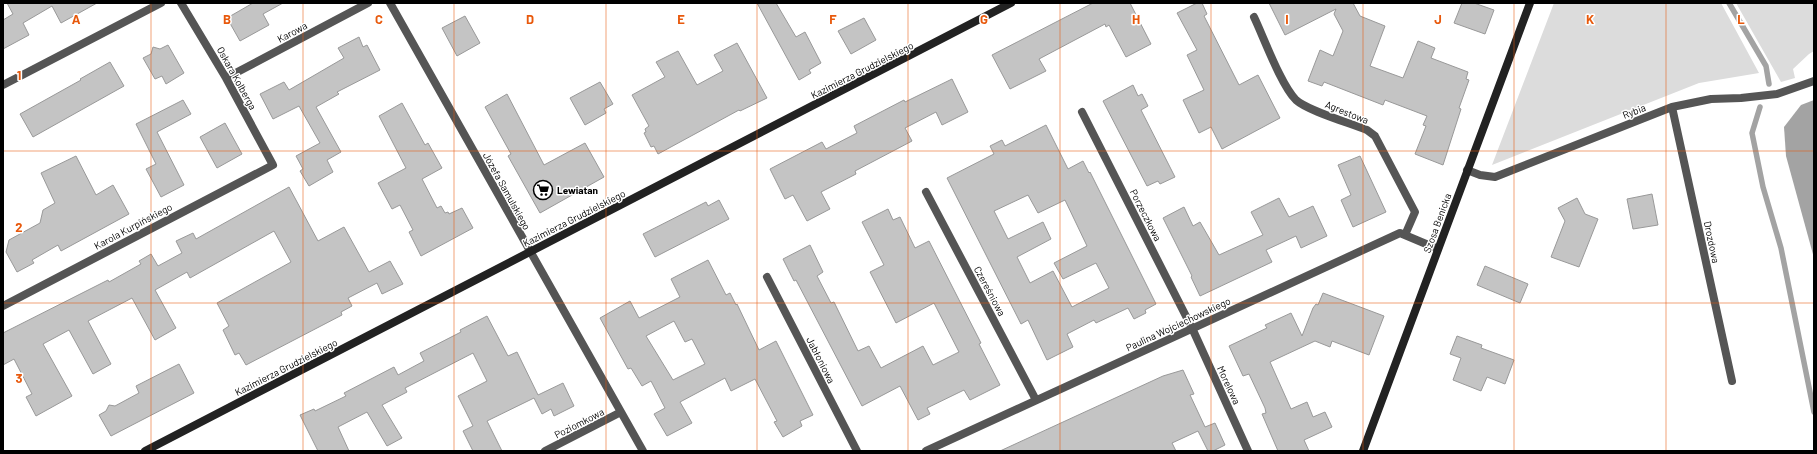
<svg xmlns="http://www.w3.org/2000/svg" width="1817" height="454" font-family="Barlow,sans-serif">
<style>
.green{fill:#dcdcdc}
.water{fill:#a3a3a3}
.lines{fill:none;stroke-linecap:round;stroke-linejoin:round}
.stream{stroke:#a3a3a3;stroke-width:5.5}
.building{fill:#c4c4c4;stroke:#999;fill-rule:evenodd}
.street{stroke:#555;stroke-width:8}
.secondary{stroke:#222;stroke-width:8}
.grid{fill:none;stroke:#e8590c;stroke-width:1;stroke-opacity:0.55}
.labels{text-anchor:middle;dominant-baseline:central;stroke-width:3;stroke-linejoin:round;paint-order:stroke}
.street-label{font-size:10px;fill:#000;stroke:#fff}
.poi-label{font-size:10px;font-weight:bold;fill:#000;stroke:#fff;text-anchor:start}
.grid-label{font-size:13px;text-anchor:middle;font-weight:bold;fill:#e8590c;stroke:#fff;stroke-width:3;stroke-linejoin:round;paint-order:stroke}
</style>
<rect width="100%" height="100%" fill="#fff"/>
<path class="green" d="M1554,3H1721L1759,73L1699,83L1492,165Z
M1736,3H1814V51L1809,54L1793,69L1795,78L1781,82Z"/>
<path class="water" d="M1814,100V258L1786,156L1784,127L1801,105Z"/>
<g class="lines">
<path class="stream" d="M1729,3L1766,66L1769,84
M1760,107L1752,133L1763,187L1781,248L1814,412"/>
</g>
<path class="building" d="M7,3H97L61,23L52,6L23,23L29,35L3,49V20L13,14Z
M253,3H283L263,14L269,25L240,41L227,18Z
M757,3H776L796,37L805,32L821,63L809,70L811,73L799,80Z
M1093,3H1130L1151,44L1126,57L1109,25L1106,27L1105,24L1039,59L1046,71L1010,89L992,55Z
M1197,3H1202L1207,14L1204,16L1239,85L1258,75L1280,118L1222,149L1211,127L1199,133L1183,100L1204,90L1187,55L1197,50L1177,13Z
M1269,3H1353L1360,16L1385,26L1370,66L1403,78L1418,41L1435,48L1431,58L1468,72L1466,79L1469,80L1459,108L1461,109L1443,165L1415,154L1426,126L1423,125L1427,116L1385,100L1383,105L1324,82L1322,86L1308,81L1320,50L1333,56L1343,31L1334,14L1336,9L1285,35Z
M1462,3H1474L1494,10L1485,34L1454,23Z
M465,16L480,43L457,56L442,28Z
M864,18L876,40L851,54L838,31Z
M359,37L363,47L367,45L380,70L337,92L339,94L316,107L341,152L327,160L333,172L309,186L300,171L303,169L296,156L320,143L299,106L273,119L260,94L284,82L289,90L344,58L338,48Z
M737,43L767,98L740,111L739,110L658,154L654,146L651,147L644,133L646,132L645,129L649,126L632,95L665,77L656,62L678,51L697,85L723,71L714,55Z
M168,45L184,73L166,84L162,76L155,79L143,58L151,54L153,47L160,49Z
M110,62L124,86L33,137L20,114L81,80L80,79Z
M952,79L968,112L942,125L936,112L905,128L912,141L855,171L856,174L821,192L830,209L807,221L793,195L785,199L770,169L822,142L826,149L857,133L854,126L904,100L905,102Z
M600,82L613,104L604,109L606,113L585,125L570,98Z
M1133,85L1138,96L1142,94L1148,106L1141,110L1175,177L1160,184L1158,181L1147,186L1103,101Z
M507,94L544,165L585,143L604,177L540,213L508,156L511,154L485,107Z
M183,100L191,114L157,132L184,185L161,197L146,169L156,164L136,124Z
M402,103L425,145L428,143L442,168L422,179L437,208L441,206L445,213L448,212L449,214L462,208L473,228L421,256L409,232L413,230L400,205L392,209L378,183L406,168L379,116Z
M225,123L242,154L217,168L200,137Z
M1046,125L1068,169L1083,161L1089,173L1090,172L1156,304L1145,310L1146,313L1134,319L1128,308L1096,323L1094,320L1067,334L1073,347L1047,360L1028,320L1021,324L947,178L994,154L990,146L1002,140L1005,146ZM1028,195L1038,213L1065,200L1087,246L1054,263L1063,279L1096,263L1109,288L1072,307L1053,271L1030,283L1017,257L1051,239L1043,222L1008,239L994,211Z
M76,156L96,195L113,185L129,214L61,251L58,245L32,260L34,263L17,272L6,252L9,240L40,223L43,210L55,203L41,173Z
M1360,156L1386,212L1353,227L1341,200L1351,195L1338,165Z
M289,187L318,241L344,227L369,272L390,261L403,284L382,294L377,283L348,298L352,306L341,312L342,315L246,365L239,353L235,355L223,330L229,326L217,303L291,262L274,231L190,278L187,272L155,290L176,328L155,340L132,298L88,321L111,364L93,374L69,330L43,344L72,396L36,416L26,397L32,394L14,359L3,365V333L108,280L109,282L141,264L139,261L151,254L158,266L182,253L176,241L193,233L196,239Z
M1652,194L1658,225L1633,229L1627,199Z
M1279,198L1289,217L1313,206L1327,236L1301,248L1296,236L1266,250L1272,262L1200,296L1191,277L1192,276L1163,218L1184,207L1193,226L1200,222L1219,255L1263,235L1251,212Z
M1577,198L1585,214L1598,219L1579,267L1551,257L1565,221L1558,208Z
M719,200L729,219L655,257L643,234L706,202L708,206Z
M888,209L893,220L900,217L915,248L929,241L981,343L979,344L1000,385L970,400L964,390L927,408L930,414L918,420L900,386L862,406L796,280L794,281L783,259L810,245L823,272L817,276L831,303L834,302L858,351L869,346L881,368L923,346L933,365L959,352L934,303L896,323L870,272L884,265L862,222Z
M708,260L726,295L730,293L736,305L737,304L759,350L776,341L813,415L800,421L802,426L783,437L774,422L777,421L755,379L731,391L725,378L680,402L692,423L667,436L654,414L665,408L651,381L642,386L631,368L628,369L600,318L630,301L639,318L680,297L671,279ZM674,321L685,342L692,339L705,364L673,380L646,336Z
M1485,266L1528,284L1520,303L1477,285Z
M1323,293L1384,316L1369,355L1332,341L1330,347L1315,341L1270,362L1291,409L1307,402L1313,417L1325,412L1332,427L1304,440L1309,451H1278L1262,414L1266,413L1265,408L1249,374L1243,376L1229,346L1267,328L1265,325L1291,313L1302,336L1313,308L1316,304L1318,305Z
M487,316L508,356L517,352L538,395L563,383L574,406L554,416L551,409L542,414L534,398L487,421L502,451H473L463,431L473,426L458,396L487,381L473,353L405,388L407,392L382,405L402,438L387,446L367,412L338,427L349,451H318L300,415L314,409L315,411L346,396L344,393L394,367L398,375L424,361L420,353L461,332L460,330Z
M1457,336L1482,345L1481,348L1514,360L1505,384L1487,377L1481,391L1453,380L1461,358L1450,354Z
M179,364L194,393L111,436L99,415L106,411L109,405L115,406L139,393L136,386Z
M1183,370L1194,394L1190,395L1205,427L1215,423L1225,445L1213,451H1208L1198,431L1172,443L1176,451H1000L1163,376Z"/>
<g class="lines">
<path class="street" d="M390,3L643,451
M1254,17C1264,38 1281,85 1296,100C1308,111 1350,123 1367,130L1375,136L1415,212L1405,235
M226,78L368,3
M3,85L161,3
M1672,107L1732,381
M1082,112L1192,328L1248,451
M1467,170L1480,175L1495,177L1672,107L1711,99L1741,98L1777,94L1814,81
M926,192L1036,400
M767,277L857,451
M3,306L273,165L226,78L181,3
M545,451L621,412
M926,451L1400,233L1438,249"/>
<path class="secondary" d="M145,451L1011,3
M1363,451L1530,3"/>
</g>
<path class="grid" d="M151,3V451M303,3V451M454,3V451M606,3V451M757,3V451M908,3V451M1060,3V451M1211,3V451M1363,3V451M1514,3V451M1666,3V451M3,151H1814M3,303H1814"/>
<defs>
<g id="supermarket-ring" transform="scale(1)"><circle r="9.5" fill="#fff" stroke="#000" stroke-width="1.5"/><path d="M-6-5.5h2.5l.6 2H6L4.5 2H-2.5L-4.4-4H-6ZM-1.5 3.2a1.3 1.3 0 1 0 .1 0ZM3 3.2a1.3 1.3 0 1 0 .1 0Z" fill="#000"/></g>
</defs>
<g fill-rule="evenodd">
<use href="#supermarket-ring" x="543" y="190"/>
</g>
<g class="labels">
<g class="street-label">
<text transform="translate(292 32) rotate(-28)">Karowa</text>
<text transform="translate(862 70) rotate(-27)">Kazimierza Grudzielskiego</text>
<text transform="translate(237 78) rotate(61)">Oskara Kolberga</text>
<text transform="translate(1634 111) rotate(-21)">Rybia</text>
<text transform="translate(1347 112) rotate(22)">Agrestowa</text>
<text transform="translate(507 191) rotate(61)">Józefa Samulskiego</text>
<text transform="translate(1146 215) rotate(63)">Porzeczkowa</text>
<text transform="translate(574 218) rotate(-27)">Kazimierza Grudzielskiego</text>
<text transform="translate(1437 223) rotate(-70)">Szosa Benicka</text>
<text transform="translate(133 226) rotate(-28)">Karola Kurpińskiego</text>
<text transform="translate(1712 242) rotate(78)">Drozdowa</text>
<text transform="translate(990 291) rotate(62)">Czereśniowa</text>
<text transform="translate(1178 324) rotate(-25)">Paulina Wojciechowskiego</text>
<text transform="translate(821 360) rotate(63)">Jabłoniowa</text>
<text transform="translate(286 367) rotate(-27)">Kazimierza Grudzielskiego</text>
<text transform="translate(1229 385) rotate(65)">Morelowa</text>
<text transform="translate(579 423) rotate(-27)">Poziomkowa</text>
</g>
<g class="poi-label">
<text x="557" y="190">Lewiatan</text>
</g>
</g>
<g class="grid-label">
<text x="76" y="24">A</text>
<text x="227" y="24">B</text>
<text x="379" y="24">C</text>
<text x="530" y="24">D</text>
<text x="681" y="24">E</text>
<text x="833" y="24">F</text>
<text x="984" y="24">G</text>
<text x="1136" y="24">H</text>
<text x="1287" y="24">I</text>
<text x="1438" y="24">J</text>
<text x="1590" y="24">K</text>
<text x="1741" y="24">L</text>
<text x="19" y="80">1</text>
<text x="19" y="232">2</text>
<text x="19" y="383">3</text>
</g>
<rect width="1817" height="454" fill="none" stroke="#000000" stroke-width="8"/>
</svg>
